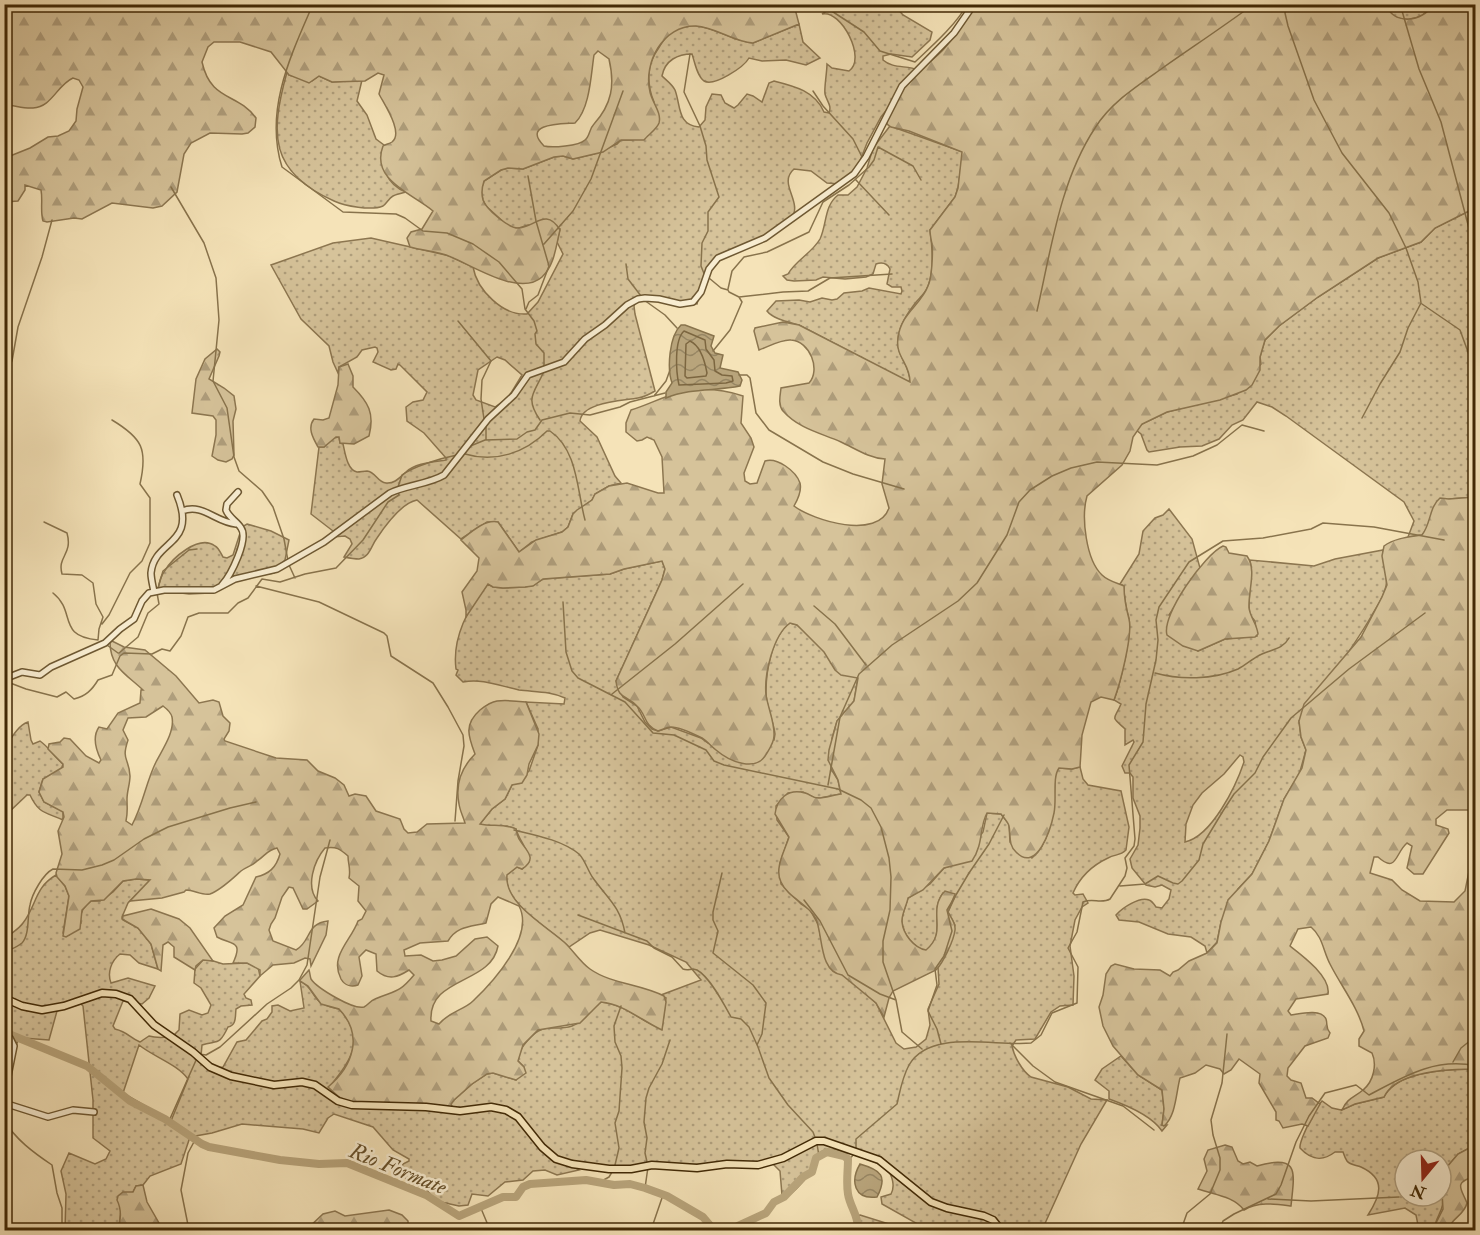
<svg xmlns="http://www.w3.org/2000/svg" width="1480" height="1235" font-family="'IM FELL Double Pica',serif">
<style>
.green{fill:url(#green-dots);stroke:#8c7650;stroke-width:1.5;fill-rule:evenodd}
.forest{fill:url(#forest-firs);stroke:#8c7650;stroke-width:1.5;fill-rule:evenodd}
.water{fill:url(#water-waves);stroke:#88734c;stroke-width:1.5}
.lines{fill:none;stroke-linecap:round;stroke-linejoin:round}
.shore{stroke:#7c6640;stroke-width:1.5}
.stream{stroke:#88734c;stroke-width:1.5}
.river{stroke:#b8a47b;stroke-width:8}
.minor-casing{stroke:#6e5832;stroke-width:8}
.major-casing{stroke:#412905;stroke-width:9}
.minor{stroke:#f8edd1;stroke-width:5}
.major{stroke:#f5e3b8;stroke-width:6}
.labels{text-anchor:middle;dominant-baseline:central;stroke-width:5;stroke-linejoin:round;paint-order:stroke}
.water-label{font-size:22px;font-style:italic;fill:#654e28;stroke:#f8edd1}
</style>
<defs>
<pattern id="green-dots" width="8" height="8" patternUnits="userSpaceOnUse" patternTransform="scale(1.5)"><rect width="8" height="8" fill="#d6c39a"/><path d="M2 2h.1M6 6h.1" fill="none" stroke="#af9e7c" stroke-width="1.8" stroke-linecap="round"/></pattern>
<pattern id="forest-firs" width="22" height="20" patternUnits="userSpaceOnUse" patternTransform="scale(1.5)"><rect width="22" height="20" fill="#d6c39a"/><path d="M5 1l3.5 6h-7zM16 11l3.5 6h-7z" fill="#af9e7c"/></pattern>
<pattern id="water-waves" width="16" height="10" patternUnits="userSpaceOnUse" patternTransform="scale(1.5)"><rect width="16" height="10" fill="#b8a47b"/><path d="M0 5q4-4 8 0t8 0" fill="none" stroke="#978663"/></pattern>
</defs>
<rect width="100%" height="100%" fill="#f5e3b8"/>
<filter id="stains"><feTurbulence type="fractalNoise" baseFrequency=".00333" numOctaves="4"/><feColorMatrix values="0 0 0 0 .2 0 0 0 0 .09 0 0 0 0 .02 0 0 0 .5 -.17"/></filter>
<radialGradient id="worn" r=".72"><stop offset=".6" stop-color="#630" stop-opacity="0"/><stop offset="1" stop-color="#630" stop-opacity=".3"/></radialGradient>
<path class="green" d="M836,5H894L903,15L932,32L930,40L912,57L891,54L883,56V60C893,69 907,65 918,70L881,117L867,143L858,166L839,184L827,183L811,171L794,169C777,184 804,202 791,219C784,227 771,238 762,242C750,248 734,248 723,255C710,264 700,290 697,304L655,299L636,302L634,306L635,314L655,391C650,394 644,397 638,398C622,401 582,402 580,421L597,437L615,476L621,483L609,486L595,494L592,500L573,514L568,527L562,532L532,542L519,552L498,522H487L461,539L417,500C402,503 385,526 377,538C371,546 370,557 359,559C354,559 349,558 344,557L352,544L350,539L345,536L333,537V531L311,514L319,447H324L333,438L339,437L340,443L343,444C345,452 347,470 357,472C361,472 363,471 367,471C376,472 377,482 386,483C395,484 400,477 406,472C415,463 434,462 446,460V458L424,433L407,421L406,407L413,402L423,400L427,392L400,365L398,364L396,369L391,370L373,362L378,352L377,348L375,347L362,350L357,357L339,367L338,373L333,362L329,346L301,319L271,265L333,243L371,238L450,256L473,267C477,290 503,316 527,314L538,302L563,254L557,242L560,229L528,225L516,229L508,226L486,206L483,200L481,190L484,181L501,170L508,168L523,169L554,157L563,156L573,159L594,154L617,144L621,140H633L654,102C647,85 646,65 658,49C661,44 665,38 669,34C694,11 727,41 753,43L799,24L803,42L820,58L806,65L786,60L762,61L749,58C744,67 714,87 704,81C697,76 695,63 692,54C678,54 665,60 662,76C666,80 672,84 675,90C681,106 677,125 699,127L705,120L706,107L712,94L721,95L725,103L734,108L738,105L747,94L753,96L762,102L769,83L774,81C794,86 815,91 824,112L829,113C832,105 827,102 825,94C824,88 827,72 827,64L832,68L849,71C867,59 841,9 822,14ZM497,357L505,360L522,375L508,398L495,407L476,400L473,395L478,370Z
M1385,5H1433C1422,22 1395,26 1385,5Z
M287,72L289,75L312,81L319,76L332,82L362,80L357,101L367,115L376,139L384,145C380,164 386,185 406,192C402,193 397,194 393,196C389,198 387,203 383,206C371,211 345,206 334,201C269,172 270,134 287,72Z
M890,126L963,152L958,188L955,197L930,230C932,245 934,272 928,286C926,292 921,297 917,301C908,312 899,325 898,339C896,356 911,366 910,383L799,325C789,322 773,319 767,311L776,301L799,300L810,302L822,298L832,300L837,299L844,293L862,291L869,288L901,294L902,291L901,287H892L887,284L890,269C887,263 882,262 876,264L873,274L866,277L845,279L823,277L816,280L794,281L787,280L783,276L788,274C796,260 812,253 820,239C827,224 824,206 838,195H848L857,187L867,168L873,148Z
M1475,208V497L1449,499L1422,535L1408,537L1414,521L1404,502L1286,416L1272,407L1257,402L1243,420L1232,425L1219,439L1202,446L1180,447L1149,452L1147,450L1141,434L1136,430L1142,424L1167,412L1237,394L1261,364L1260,357L1265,340L1279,326L1318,297L1378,258L1421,242L1435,228Z
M1169,509L1192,539L1200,568L1169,615L1198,651L1225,639L1257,636L1255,621L1250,615L1249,606L1251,567L1250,560L1314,566L1335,559L1383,550C1381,562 1389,574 1386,586C1384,597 1377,606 1372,615C1351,652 1324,686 1299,721L1301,737L1306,750L1299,775L1284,799L1269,841L1252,874L1238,889L1221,922L1217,942L1207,953L1205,946L1191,937L1168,934L1139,922L1119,920L1116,915C1122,908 1140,896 1149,900C1152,901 1154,904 1156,907L1162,908L1169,899L1171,890L1162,885L1155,887L1146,885L1132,868L1130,859L1138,845L1140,828V816L1133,798V777L1130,773H1125L1122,766L1134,742L1133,740L1125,745V729C1110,715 1114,721 1121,704L1114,700C1120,684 1132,635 1129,619C1126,608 1124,599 1124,586L1120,584L1139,554L1143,531L1155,518L1163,515ZM1240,755L1243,757L1244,762C1236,786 1212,836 1185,842L1186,824L1193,805L1202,793L1224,774Z
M247,524L271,531L289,540L285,560L274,573L242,578L210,593L189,594L158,590C159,583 160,577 164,572C172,558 199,534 215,546C219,548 221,554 223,557L227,558L233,555L242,527Z
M662,561L665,569L662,580L616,681L623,697L637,706L645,722L652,729L658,731L671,727L701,738L708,743L774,740L775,734C773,720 766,706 766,692C766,670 772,636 790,623L797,625L858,677L854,701L837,721L832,738L831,769L838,780L841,794L820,798H815L803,792L788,793L776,806L777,820L789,837L780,863L781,884L801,904L810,910L819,926L820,935L843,974L876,1003L896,1043L904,1049L916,1047L926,1039L930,1025L928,1009L939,984L938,967L955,925L948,912L955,897L943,893C928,914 948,932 926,951C914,948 903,934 902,922C901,915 907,904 908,898L930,884L944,868L961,862L983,832L987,813L1001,814L1009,824L1010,842L1032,858C1053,842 1055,798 1055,773L1059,768L1072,769L1080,767L1083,779L1088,785L1121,791L1129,827L1126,850C1120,856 1115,854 1108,858C1093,865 1080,877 1073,893L1075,895L1083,894L1088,903L1082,907L1075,920L1070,946L1074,976L1073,1005L1060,1006L1051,1012L1035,1039L1016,1040L1012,1046C1014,1056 1022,1071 1031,1077L1068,1087L1091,1099L1107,1100L1081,1144L1042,1230H914L918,1225L916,1223L882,1204L881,1197L891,1194C895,1187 893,1175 886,1169C878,1161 835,1147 825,1150C811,1155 815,1168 808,1176C802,1183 795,1191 788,1196L782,1195L780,1171L770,1161L619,1168L574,1167L579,1170L557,1175L545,1170L533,1171L523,1180L505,1182L488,1196L472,1194L468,1205L459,1206L441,1202L433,1198L426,1189L407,1181L401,1170L403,1164L409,1161V1159L393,1150L373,1127L334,1114L328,1118L319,1133L303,1129L242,1124L212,1133L190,1137L181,1164L150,1176L143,1185L136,1186L133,1192C118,1199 122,1216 118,1230H65L66,1194L61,1171L69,1153L95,1164L106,1159L110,1151L93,1138V1100L83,1006L80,1003L57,1011L49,1040L23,1038L16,1043L10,1035L5,1033V939C11,933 19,929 23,923C37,905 34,888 56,875L65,886L69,896L63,933L69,935L81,923C79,914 83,907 91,901H100L113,892L123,881L136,879L150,880L128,903L122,917L123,920L138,928L151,944L158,969L139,963L130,955L120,954C111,961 107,973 111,983L128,978L155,986L149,998L142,1004L123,1001L113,1026L115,1029C128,1032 130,1038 140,1042L149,1036C159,1039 166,1036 176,1038L175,1034L179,1030L180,1014L189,1010L202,1015L208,1013L211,1005L201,988L194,983L195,969L203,960L207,959L223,964L247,963L258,967L260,976L244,994L246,998L251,1000L252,1005L241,1006L236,1009C235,1016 237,1025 228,1027C219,1046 218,1040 202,1045L201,1056L218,1068L223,1067L237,1042L246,1040L262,1021L267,1019L272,1012V1006L278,1005L290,1011L304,1008L300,981C311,985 312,996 320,1002C326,1007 332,1007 339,1009C367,1038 351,1060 331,1085L452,1110L451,1104L454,1100L472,1084L487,1074L493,1073L516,1080L524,1067L518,1061C519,1051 522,1047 528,1040C544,1021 553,1032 572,1026C585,1022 590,1009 601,1002C625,1004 641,1022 662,1029L666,998L661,995L701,980L686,962L649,945L600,930L590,933L569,947C550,928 504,905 506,875L517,867L522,869L529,862C528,847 520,843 516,829L507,826L490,827L479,825L492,809L505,799L512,785L529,771L538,745V729L526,702L564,704L565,698C550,691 535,692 519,690C500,686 482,678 463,682L456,675L458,670L456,669C452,638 468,607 488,584L493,587L503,588L525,587L533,585L543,579L610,574L624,569ZM139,1045C154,1057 177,1064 188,1079L171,1121L123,1093Z
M28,722L31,740L33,744L40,741C49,747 54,757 63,764L61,770L43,779L39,792L44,802L63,811V820C45,812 39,814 30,795H27L7,814L11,825L10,834L5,836V748C11,739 17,726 28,722Z
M1121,1056L1138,1075L1162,1090L1164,1109L1162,1125H1167L1162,1131C1152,1116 1126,1105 1109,1099V1091L1095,1080L1102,1069Z
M1475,1069V1145L1458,1154L1441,1174V1160H1405V1196H1441V1193C1447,1210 1435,1215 1435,1228L1439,1230H1419L1416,1215L1405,1208L1368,1215C1380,1196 1387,1179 1361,1167C1356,1165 1350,1165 1347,1161C1345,1158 1344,1155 1343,1152H1335C1322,1162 1311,1160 1300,1148C1299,1141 1316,1107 1322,1101L1332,1108L1341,1110L1355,1104L1384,1097C1397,1071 1450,1069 1475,1069Z
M860,1215L908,1230H859L856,1216Z"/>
<path class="forest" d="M1296,4L1315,9L1340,5L1385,4C1395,26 1422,22 1433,5H1459L1469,8L1472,5H1475V208L1435,228L1421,242L1378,258L1318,297L1279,326L1265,340L1260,357V370L1252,385L1246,390L1220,400L1167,412L1142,424L1133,437L1130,451L1122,465L1087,496C1081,517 1086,560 1102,575C1108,581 1117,583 1124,586C1124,599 1126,608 1129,619C1133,635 1120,684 1114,700L1101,697L1091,702L1082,735L1080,767L1072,769L1059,768C1052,778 1057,799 1054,813C1051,828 1037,874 1016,852C1008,845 1011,835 1009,826C1008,822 1004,818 1001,814L987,813C979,827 984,843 972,861L944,868L923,890L908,898C907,904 901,916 902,922C903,934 914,948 926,950C949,931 926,911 945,891L955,894L948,912C951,918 956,923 955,930C954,940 943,963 936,970L893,991L889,998L884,1017L876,1003L842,975C819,972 823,935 816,919C809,904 788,898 781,882C774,869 785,850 789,837L775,814C777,799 788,788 805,793C810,794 812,798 818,798C825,798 833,795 841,794L838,780L828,760L829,750L837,721L854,701L858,678L841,675L835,670L824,652L797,625L790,623C773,635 764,675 766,695C768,708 775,723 774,736C774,742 770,748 767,753C757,773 730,762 716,750C711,746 707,741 702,738C694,734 680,727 671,727C667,727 662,730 658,731C643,725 647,715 637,706C626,695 618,699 616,681L662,580L665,569L662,561L624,569L610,574L543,579L533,586L525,587L503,588L493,587L488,584L466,617V610L462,592L477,571L479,558L461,540C471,532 485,519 498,522L519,552L536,540L562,532L568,527L573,514L577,510L592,500L595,494L609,486L627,483L658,493H664L662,457L654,440L647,437L642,440L637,441L626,432V423L631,410C648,405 664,396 681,392C702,387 722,389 743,396L741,423L751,438L754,447L744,473L745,481L750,484L757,483L765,461C777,457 796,471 800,483C802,491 798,499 794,506C814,521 878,540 889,508L882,484L885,459C869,458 856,449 841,442C821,433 799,429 783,411C778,405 780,396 781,388L809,383C821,370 810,341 791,340C781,339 768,347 759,350L754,331L755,328L783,322L799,325L910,382C910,363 895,357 898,338C901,313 921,305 928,286C932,278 933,253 932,244C931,239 930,235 930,230L955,197L958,188L962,152L909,131L891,127L887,124C886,89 920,73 942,51C955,38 964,20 974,5Z
M794,5L799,24L753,43C733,42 716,27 696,26C663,25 643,63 650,92C652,102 662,113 659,123C657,129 648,135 644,140H621L603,152L573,159L563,156L554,157L523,169L508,168L501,170L484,181C482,187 481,193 483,200C486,209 509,229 519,228C535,227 546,207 560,230C556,245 555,265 542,277C520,297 473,266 451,257C439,251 424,251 410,247L407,238L411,232L422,229L433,211C413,194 370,180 383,146C386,144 389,144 392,142C404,133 384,104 379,94L384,75L378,73L365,81L332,82L319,76L309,83L289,75L271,52L240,42H214L208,47L202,62C211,102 237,92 256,118L255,127L248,133L242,134L210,133L191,143L184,154L177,192L162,206L153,208L112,203L82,219L74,218L47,222L43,221C40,211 43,200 41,190L25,185V190L18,201L5,202V158L30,148L48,137L58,136L69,131L76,121L77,109L83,87L79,80L73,78C57,85 52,107 33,108C23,109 14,105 5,105V5ZM598,51L609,59C615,85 612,104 594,124C589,129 590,136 585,140C579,146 552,148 544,146C521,123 562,124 575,123C590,109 591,74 594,55Z
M217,349L220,352L219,356L209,379L224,388L234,396L236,409L233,421L234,455L232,459L226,462L218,460L212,456L216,435V420L213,416L192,413L196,379L205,359Z
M348,364L353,376V387C368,402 375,413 369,436L354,444L340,443L339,437H336L324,447H318C313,438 307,428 314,419L323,420L329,418L338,385L339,367Z
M1475,497V810H1447L1436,819V825L1448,829L1449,833L1423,874H1414L1407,868L1412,846L1407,843C1395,853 1397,874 1378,857H1374L1370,873L1392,880L1402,890L1420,901L1454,902L1465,891L1475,842V1069C1450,1069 1396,1071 1384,1097L1355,1104L1342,1110C1347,1098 1355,1097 1363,1090C1374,1081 1377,1064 1372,1053L1359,1046V1039L1364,1031C1358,1007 1341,986 1330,964C1323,951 1323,937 1311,927L1298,929L1290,946C1303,956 1331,977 1328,994L1296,999L1288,1011L1291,1015C1299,1014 1321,1008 1326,1019C1328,1025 1325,1027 1330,1033L1328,1038L1305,1046L1288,1068L1287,1076L1291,1080L1301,1083L1306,1098H1312L1320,1104L1308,1126L1302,1124L1283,1128L1279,1121L1276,1120V1112L1259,1083L1260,1074L1239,1059L1231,1070L1224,1074L1220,1069L1206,1065L1195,1073L1180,1078C1176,1093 1176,1116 1164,1126L1162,1125L1164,1109L1162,1090L1138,1075L1113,1046L1103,1026L1099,1007L1103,995L1106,974L1111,966L1115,964L1134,969L1160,970L1170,976L1173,972L1178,970L1189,961L1207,953L1217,943L1221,922L1228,900L1252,874L1269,841L1284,799L1302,768L1306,750L1301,737L1299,721L1304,704L1361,637L1382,597L1387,585L1382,556L1384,546C1395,538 1409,537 1422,535C1431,524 1429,507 1440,498L1449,499Z
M1223,546L1226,547L1229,553L1247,556C1257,570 1248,591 1249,608C1250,617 1257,624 1258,634L1255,637L1225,639L1198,651L1183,646L1167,635C1161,615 1205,554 1223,546Z
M112,641L124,647L145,650L176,676L199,703L213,700L219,702L223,716L230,723L229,731L224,739L225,741L276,758L307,760L318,771L335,778L344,785L349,796L355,794L366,796L376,811L400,819L404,829L408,833L417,832L427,824L465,823C463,816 460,811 459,804C455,784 462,767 475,754C468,736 464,724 480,710C485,706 490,702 497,701C506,700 517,701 526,702L539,734L538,745L529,764L527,775L522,783L512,785L505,799L492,809L480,824C492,827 504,823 516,829C517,833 517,836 519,839C525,850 539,858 522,869L517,867L507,875C504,903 545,925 564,942C573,950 580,962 590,969C611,984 641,984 664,996L666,1002L662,1030C642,1021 624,1004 601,1002L580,1023L538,1030L523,1045L518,1061L524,1067L526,1073L516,1080L493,1073L487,1074L472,1084L454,1100L451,1104L456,1114L416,1105L349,1102L339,1097L328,1087C353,1066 364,1035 339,1009L321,1004L308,986L300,981V980L309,970C310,973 310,976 311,979C317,988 353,1010 364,1007C368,1005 370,1001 375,999C396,990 398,994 414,975L409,970C398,977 389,981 377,971L376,954L366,950L359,957L362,976L358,985C352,987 345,986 341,979C329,956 351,941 358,921L362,919L366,911L358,901L359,886L349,878C351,869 348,864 348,856C340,849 336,846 325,848C314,861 305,887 318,901L307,909H303L293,888L289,887L282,897L275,918L271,924L269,930L273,941L296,950C311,942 306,923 328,921L326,935L311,966L310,959L305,958L294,963L273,965L260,976V970L247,963H233C244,940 231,945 217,937L214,928L225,916L243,905L256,877C269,874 276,868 280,854L277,848C267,850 265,856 257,861C252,866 246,867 241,871C232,879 221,890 210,894C203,896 194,890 186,890L184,892L162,898L130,901L150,880L136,879L123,881L104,900L91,901L82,910L80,929L66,937L63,936L69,896L65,886L57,877L56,873L62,854L58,831L64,817L63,812L44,802L39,792L43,779L63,767V764L48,749L49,744L60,742L64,738L70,739L86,756L99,763L101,760C96,750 92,737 99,727L107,729L118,713L140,703L141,690H143C126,674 110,667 110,642ZM163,706C167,709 171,712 172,717C175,732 162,750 156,762C146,782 143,805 132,825L126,821C128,812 127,809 127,799C127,791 130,784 130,776C129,757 121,761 128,740L123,730L128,718L146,717ZM498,897L519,906C535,936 493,982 473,1001C464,1010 450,1011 439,1024L431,1021C428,976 491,985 498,946L487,937L475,939L456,956L442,960L433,961L421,955L405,956L404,950L420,943L448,941C457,926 470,927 486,923L491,904Z
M151,909L179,919L190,928L213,961L203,960L196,966L195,970L174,957V947L168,942L163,945L161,971L158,969L151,944L138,928L122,919L123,916Z
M1225,1145L1232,1147L1238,1161L1243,1164L1250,1162L1257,1166C1301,1153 1294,1174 1291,1206C1276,1204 1258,1201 1244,1210C1233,1196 1215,1195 1198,1189L1207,1171L1204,1159L1208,1150Z
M1475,1145V1176C1453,1183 1461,1188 1467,1203C1464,1216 1451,1218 1448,1230H1439L1434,1227L1443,1209L1441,1174L1458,1154Z
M143,1185L147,1202L163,1230H118C121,1220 122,1210 117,1200L118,1196L123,1192H133L136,1186Z
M389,1210L402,1215L408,1221V1230H302L307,1229L323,1214L335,1211L345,1216Z"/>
<path class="water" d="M681,325H685L714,336L711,346L715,353L723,355L720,368L738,372L742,380L740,386C716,391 690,388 666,398V392L672,383C667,369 669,336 681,325Z
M860,1164C881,1170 888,1176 877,1197C854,1200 850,1181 860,1164Z"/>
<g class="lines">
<path class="shore" d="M684,331L705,340L706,349L714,360L715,371L722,375L732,376L733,381L726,383L679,385C676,372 674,340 684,331Z
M690,341C701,346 705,362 707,373L706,376L687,378L685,376L686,344Z"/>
<path class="stream" d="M313,4C291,55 264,110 282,167L343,212L396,214L405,218L423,231L447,233L473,244L499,262L522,289L525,309L534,321L537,331L535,334L536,344L544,353V367
M1286,4L1285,13L1288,26L1314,100L1342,153L1389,213L1406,248L1418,282L1421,303L1408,328L1400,352L1380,384L1362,418
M1400,4L1419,69L1441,122L1476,255
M830,10L864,32L880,51L915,62C931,47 958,23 967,4
M690,54L684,92L700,126L706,146L707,160L719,197L708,212V231L702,243L701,266L705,276
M813,91L823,106L853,139L863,159
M856,180L889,215
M171,187L204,243L216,278L219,320L213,381L227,408L234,457L239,471L262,491L273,507L284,539L288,561
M544,244L573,211L591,179L623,91
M626,264L628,279L641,296
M709,278L721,288L728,290L729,292L739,297L783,292L808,291L830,278L892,274
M728,289L732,271L744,257L767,252L809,232L823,202L849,185L869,167L874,160L878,147L913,166L921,180
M644,300L665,315L677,328
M1422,304L1460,330L1476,374
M526,309L529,302L538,295L549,266L536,221L528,176
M1037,311C1051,250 1060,181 1095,128C1111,102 1140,84 1164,67C1194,46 1224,26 1254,4
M458,321L491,361L482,380L481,399L484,419
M713,351L730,330L742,302L739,297
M739,375H747L750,378L756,413L769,430L823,462L853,474L904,489
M4,378L12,361L18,327L42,257L52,220
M654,396L666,381L670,370
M540,420C524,397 535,393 544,371
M486,439V426
M468,447L485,440L517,439L527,432L535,430L542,420L570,413L590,415L620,407L630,402L665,393
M465,454C495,463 525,453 547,431H550C578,450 577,491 585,520
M398,487L402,475C414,466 442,458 457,455
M44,522L67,533C73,555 57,556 62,574L82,575L93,583L96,604L103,617L99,629L98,640
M289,565L295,578
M256,586L319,602L384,633L387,636L391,656L433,683L448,707L463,735L464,746L458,781L455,821
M158,588L163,571L189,550L197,549
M53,593C77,612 56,636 98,640
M563,602L566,652L572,671L578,678L625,702L653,733L674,735L706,750L714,761L724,765L838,789L861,800L871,808L881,827L889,858L891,877L890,910L883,941V962L896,1000L902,1032L922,1049
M814,606L835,624L866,665
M102,624L109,615L130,573L142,561L150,543V498L140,484C148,449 142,438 112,420
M4,630C8,640 8,650 4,659
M107,645L118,653
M119,653L138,637L148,613L159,604L157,593
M4,665L10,674
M1155,673C1180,680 1213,680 1238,669C1246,665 1253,658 1262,654C1273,649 1283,649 1289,638
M5,681L26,689L57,697L66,692L74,699C86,696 92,690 98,680L112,675L120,656L124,653L152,654L162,649L170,651L181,636L188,617L199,613H228L238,603L248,598L262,579L280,582L305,574L336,568L363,540L388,502L399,495L398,492
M612,694L675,644L743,584
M828,785L840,717L859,674L892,645L958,601L977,583L1007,535L1019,502L1030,490L1052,476L1071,468L1097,462L1157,465L1193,456L1217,445L1242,425L1264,431
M514,830C535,835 562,840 579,854C585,860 588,871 593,878C608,899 620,906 625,933
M722,873L713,912V920L718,931L713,953L753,985L766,1003L762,1034L757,1045
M1120,886L1145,884L1158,876L1173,883L1178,884L1182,881L1199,860L1203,844L1223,811L1234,794L1255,773L1263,757L1291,718L1349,669L1425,613
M804,900L820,921L848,975L880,994L896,1000
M578,915L647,941L654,948L672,957L683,969C688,971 692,968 697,970C710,977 724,1004 731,1017L741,1019L749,1027L758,1047L769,1078L788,1105L813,1132L816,1140
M4,952C10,950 17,947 22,943C30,934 27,916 30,905C32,894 43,874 53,869L82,870L102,865L114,860L144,839L168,827L230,808L256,802
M1010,1043L1033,1066L1055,1082L1123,1106L1154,1130
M941,1044L937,1029L928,1011L937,985L935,969L944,956L952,931L947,910L969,873L989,844L1004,815
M199,1054L206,1055L220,1047L267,1004L291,988L299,980L307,965L320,877L330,840
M1453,1062L1461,1048L1476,1036
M8,1087L18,1038
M8,1092V1102
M4,1120C15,1139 34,1153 52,1165L57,1193L62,1208V1230
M169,1121L197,1058
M817,1144L819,1156
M856,1149V1139L897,1104C900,1091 902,1078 909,1065C930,1028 997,1047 1031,1043L1041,1035L1052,1013L1077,1003L1078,967L1068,948L1077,932L1083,902C1092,898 1102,904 1110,899L1125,876L1127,868L1125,858L1134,846L1135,839L1129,765L1143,742L1146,704L1156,660L1158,640L1156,620L1159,607L1189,562L1223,541L1263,538L1311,529L1323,523L1374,527L1444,540
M848,1161L854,1154
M647,1162L645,1153L647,1138L644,1122L646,1098L649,1088L662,1064L670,1040
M615,1165L619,1148L615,1123L619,1111L622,1068L621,1056L615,1042L614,1026L621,1006
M600,1182L609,1177L612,1172
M645,1188L648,1167
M1268,1199L1311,1201L1399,1197
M480,1206L490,1230
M189,1230L181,1190L188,1153L195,1140
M651,1230L663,1195
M1181,1230L1187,1213L1210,1194L1220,1170V1158L1213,1135L1211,1120L1222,1083L1227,1034
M1219,1230L1223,1221L1234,1214L1276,1194L1281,1185L1296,1142L1309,1116L1325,1093L1356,1085L1369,1095C1403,1077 1435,1057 1476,1066"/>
<path class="river" d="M4,1032L87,1066L130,1101L165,1119L202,1144L209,1147L280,1160L319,1164L347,1163L426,1195L459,1216L503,1197H516L523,1187L530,1184L586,1180L614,1185L630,1184L645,1188L667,1196L703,1217L714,1230
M735,1230L738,1226L766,1213L774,1202L784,1197L803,1177L812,1172L816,1158L827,1152L844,1156L848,1159C848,1171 846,1182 848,1194C850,1207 859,1216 858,1230"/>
<g class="minor-casing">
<path id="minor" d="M182,511C203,503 215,522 236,524
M222,585C231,575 249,539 241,528C237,521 229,518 226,510L227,504L238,492
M154,592C153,586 151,579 151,573C154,539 198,546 177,495
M4,679L22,672L40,675L51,667L105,643L120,629L134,619L142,601L149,593L164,590H214L235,579L277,569L324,542L390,493C407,485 429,484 444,475L488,419L514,395L528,375L564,362L585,339L605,325L627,305L638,299L645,298L659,299L680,304L693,302L701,292L709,269L718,258L765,238L854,174L866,157L902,86L954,33L974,4
M4,1035L10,1038L14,1046L4,1096
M4,1103L48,1117L73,1110L94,1112"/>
</g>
<g class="major-casing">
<path id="major" d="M4,998L22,1006L42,1010L64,1006L102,993L116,994L130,999L154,1025L193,1052L210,1067L231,1076L274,1085L302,1082L315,1085L338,1101L352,1105L426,1107L460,1111L491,1107L506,1110L518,1117L542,1147L556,1159L572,1164L609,1169H631L652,1165L697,1168L727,1164L758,1165L783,1158L816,1141H824L879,1160L931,1202L947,1208L984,1216L993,1220L1001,1230"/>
</g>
<use href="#minor" class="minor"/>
<use href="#major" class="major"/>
</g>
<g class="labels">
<g class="water-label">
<text transform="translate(398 1169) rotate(22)">Rio Formate</text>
</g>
</g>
<rect width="1480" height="1235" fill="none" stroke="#f5e3b8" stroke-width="24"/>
<rect x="6" y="6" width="1468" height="1223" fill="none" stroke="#412905" stroke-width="3"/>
<rect x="12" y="12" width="1456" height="1211" fill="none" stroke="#412905" stroke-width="1.5"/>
<g transform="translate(1423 1178) rotate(199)"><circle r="28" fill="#f8edd1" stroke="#af9f7f" stroke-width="1.5"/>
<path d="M0-4.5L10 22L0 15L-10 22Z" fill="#8f2418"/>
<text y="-9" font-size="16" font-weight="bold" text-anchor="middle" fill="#412905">N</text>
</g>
<rect width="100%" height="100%" filter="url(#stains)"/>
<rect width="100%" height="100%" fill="url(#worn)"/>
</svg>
